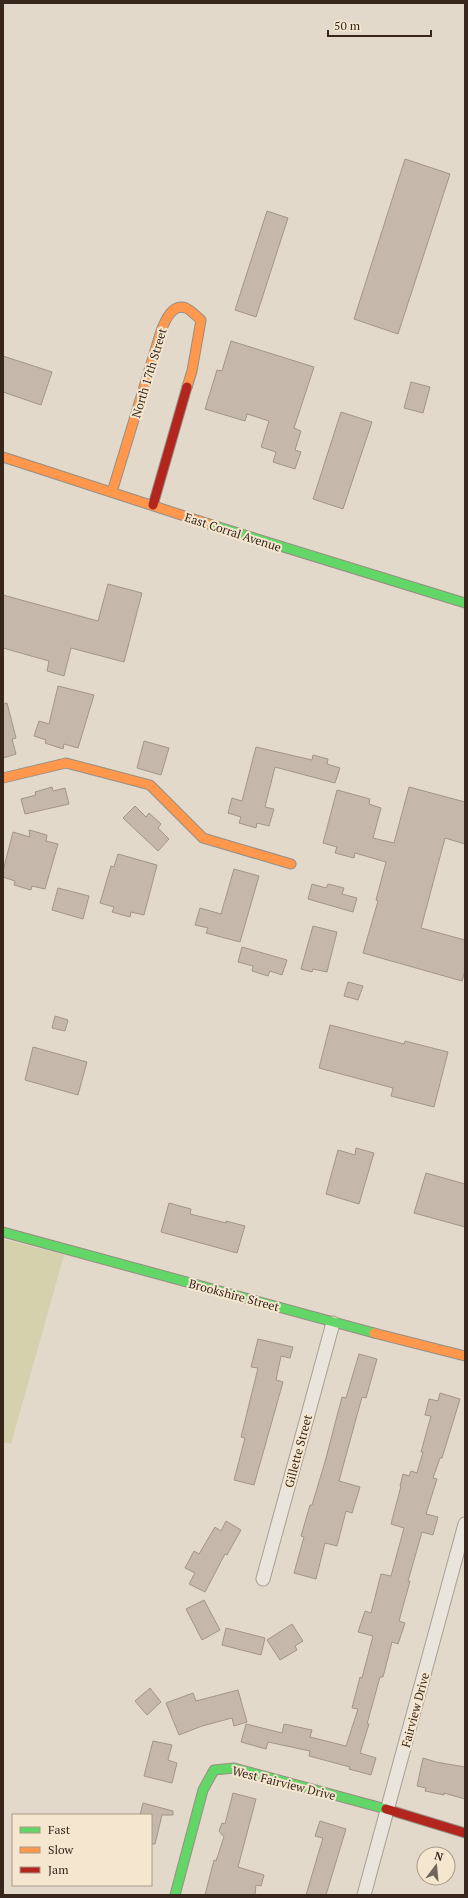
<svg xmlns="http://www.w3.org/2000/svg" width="468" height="1898" font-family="'PT Serif',serif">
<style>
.green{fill:#d4d1ac}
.building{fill:#c6b7ab;stroke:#a2958a}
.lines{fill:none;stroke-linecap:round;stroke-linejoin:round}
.street-casing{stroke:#a79e94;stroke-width:15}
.fast-casing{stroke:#978e84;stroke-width:11}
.slow-casing{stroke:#978e84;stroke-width:11}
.jam-casing{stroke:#978e84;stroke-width:11}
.street{stroke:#eae5dc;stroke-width:13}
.fast{stroke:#63d668;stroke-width:9}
.slow{stroke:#ff974d;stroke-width:9}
.jam{stroke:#b3261e;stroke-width:9}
.labels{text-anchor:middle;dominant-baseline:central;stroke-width:4;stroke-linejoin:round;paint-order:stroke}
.street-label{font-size:12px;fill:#36261c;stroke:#f5e7cf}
</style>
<rect width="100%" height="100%" fill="#e2d9ca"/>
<path class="green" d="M3,1239L64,1255L11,1444L3,1442Z"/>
<path class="building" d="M405,159L450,174L398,334L354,319Z
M267,211L288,218L256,317L235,310Z
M231,341L314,367L294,428L301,431L295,450L301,452L295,469L273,462L276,452L261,447L269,421L247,414L245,421L205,409L217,370L222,371Z
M3,356L52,372L41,405L3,392Z
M411,382L430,387L423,413L404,408Z
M341,412L372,422L343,509L313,499Z
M108,584L142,593L124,662L71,648L64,676L47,671L49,661L3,648V595L98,621Z
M58,686L94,695L78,748L64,744L63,749L45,743L46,740L34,736L39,721L49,724Z
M7,703L16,738L12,739L16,754L3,758V704Z
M144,741L169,748L161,775L137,768Z
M256,747L312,760L313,755L328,759L327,764L340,768L335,783L275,767L265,807L274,809L269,826L257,823L256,828L239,823L241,817L228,813L232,798L242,801Z
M52,787L53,791L65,788L69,804L25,814L21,799L36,795L35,792Z
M409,787L465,802V844L445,838L421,928L465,940V971L462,981L363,953L378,901L376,900L386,862L355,853L354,858L335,853L337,847L323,843L337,790L370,799L369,804L381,808L373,838L394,843Z
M135,806L146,817L149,813L161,824L158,828L169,839L158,851L123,818Z
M29,830L47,835L46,841L58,844L45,889L32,886L31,890L14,885L15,881L3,877V871L13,832L30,837Z
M118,854L157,865L144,915L131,912L130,917L112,912L114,907L100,903L111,866L114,867Z
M234,869L259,876L240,942L206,933L208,928L195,925L200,908L221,914Z
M312,884L326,888L328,884L344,888L342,894L357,898L353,912L308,899Z
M58,888L89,896L83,919L52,910Z
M313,926L337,932L327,972L313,969L312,972L301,969Z
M242,947L287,960L282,975L270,971L268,976L252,971L253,966L238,962Z
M348,982L363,986L358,1000L344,996Z
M55,1016L68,1020L65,1031L52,1028Z
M330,1025L404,1044L405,1041L448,1052L434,1107L391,1096L393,1088L319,1068Z
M33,1047L87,1062L78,1095L25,1080Z
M356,1148L374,1153L359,1204L326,1194L338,1150L355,1155Z
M426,1173L465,1184V1227L414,1213Z
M169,1203L191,1209L190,1214L226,1223V1221L245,1226L237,1253L161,1232Z
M258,1339L293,1347L290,1358L281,1356L276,1380L283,1382L254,1485L234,1480L245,1438L241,1437L258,1368L251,1367Z
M359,1354L377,1359L366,1398L362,1397L339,1481L360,1487L352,1513L346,1511L337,1546L325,1543L316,1579L294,1573L304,1537L301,1536L310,1505H312L325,1462L342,1397L346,1398Z
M440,1393L460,1399L442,1458H440L433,1478L437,1479L426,1514L438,1517L433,1535L422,1532L408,1581H410L399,1621L405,1623L398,1644L392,1642L383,1677H380L367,1724H369L360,1753L376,1758L371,1775L349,1769L350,1767L309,1756L310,1751L268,1742L266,1749L241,1742L246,1724L282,1733L284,1724L312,1730L310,1737L346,1746L358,1709L352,1708L360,1677L362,1678L373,1636L358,1632L365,1611L371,1613L381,1574L391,1576L404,1528L391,1524L401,1486H400L403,1474L409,1476L411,1471L417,1473L423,1452H421L431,1416L425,1415L429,1399L438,1401Z
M226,1521L241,1530L227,1555L225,1554L205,1592L189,1584L195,1573L185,1568L194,1551L199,1554L215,1527L221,1531Z
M204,1600L220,1630L202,1640L186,1609Z
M292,1624L303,1641L295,1646L297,1650L280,1660L267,1640Z
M226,1628L265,1638L261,1655L222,1645Z
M150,1688L161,1702L147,1715L135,1701Z
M238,1690L247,1722L234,1726L232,1718L202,1726L179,1735L166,1703L193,1693L196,1701Z
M153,1741L172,1745L168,1760L177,1763L172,1783L144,1776Z
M423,1758L436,1762L465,1767V1799L444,1793V1795L425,1791L426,1788L417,1786Z
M233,1793L256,1799L238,1867L264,1875L261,1886L256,1885L255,1895H205L214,1860L216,1861L224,1837L219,1831L222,1823L225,1824Z
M143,1803L173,1811V1815H162L155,1844H151V1815H140Z
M320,1821L346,1829L326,1895H306L323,1838L315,1836Z"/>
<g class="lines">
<g class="street-casing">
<path id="street" d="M263,1579L333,1323
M364,1895L465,1524"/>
</g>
<g class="fast-casing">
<path id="fast" d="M209,524L465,603
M3,1232L374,1333
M175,1895L203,1790L214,1770L234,1768L386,1809"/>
</g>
<g class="slow-casing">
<path id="slow" d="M3,457L209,524
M112,492L161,331C165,321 172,303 186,308C191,310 197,317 201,320L192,371L187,387
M3,778L66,763L150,785L203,838L291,864
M374,1333L465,1356"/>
</g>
<g class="jam-casing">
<path id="jam" d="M153,505L187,387
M386,1809L465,1833"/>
</g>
<use href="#street" class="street"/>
<use href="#fast" class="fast"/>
<use href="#slow" class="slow"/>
<use href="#jam" class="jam"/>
</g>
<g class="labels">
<g class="street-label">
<text transform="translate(149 373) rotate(-73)">North 17th Street</text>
<text transform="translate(233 532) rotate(18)">East Corral Avenue</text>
<text transform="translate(234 1295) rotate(15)">Brookshire Street</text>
<text transform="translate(298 1451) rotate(-75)">Gillette Street</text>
<text transform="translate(415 1710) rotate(-75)">Fairview Drive</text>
<text transform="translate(284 1783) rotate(14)">West Fairview Drive</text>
</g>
</g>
<rect width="468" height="1898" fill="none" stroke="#36261c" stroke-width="8"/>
<rect x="12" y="1814" width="140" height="72" fill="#f5e7cf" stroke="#a99a87"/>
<rect x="20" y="1827" width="20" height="6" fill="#63d668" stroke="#a99a87"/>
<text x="48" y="1834" font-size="12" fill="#36261c">Fast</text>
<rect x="20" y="1847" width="20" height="6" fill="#ff974d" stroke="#a99a87"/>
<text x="48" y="1854" font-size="12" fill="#36261c">Slow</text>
<rect x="20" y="1867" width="20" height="6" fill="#b3261e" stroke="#a99a87"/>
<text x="48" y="1874" font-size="12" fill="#36261c">Jam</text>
<g transform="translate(436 1866) rotate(16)"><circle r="19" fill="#f5e7cf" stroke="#a99a87"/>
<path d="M0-3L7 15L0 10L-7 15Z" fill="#726559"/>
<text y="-6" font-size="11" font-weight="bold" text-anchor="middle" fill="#36261c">N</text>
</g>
<path d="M328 30v6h103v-6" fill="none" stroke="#36261c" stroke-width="2"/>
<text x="334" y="30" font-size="12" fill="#36261c" stroke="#f5e7cf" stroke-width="3" paint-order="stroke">50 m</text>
</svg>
